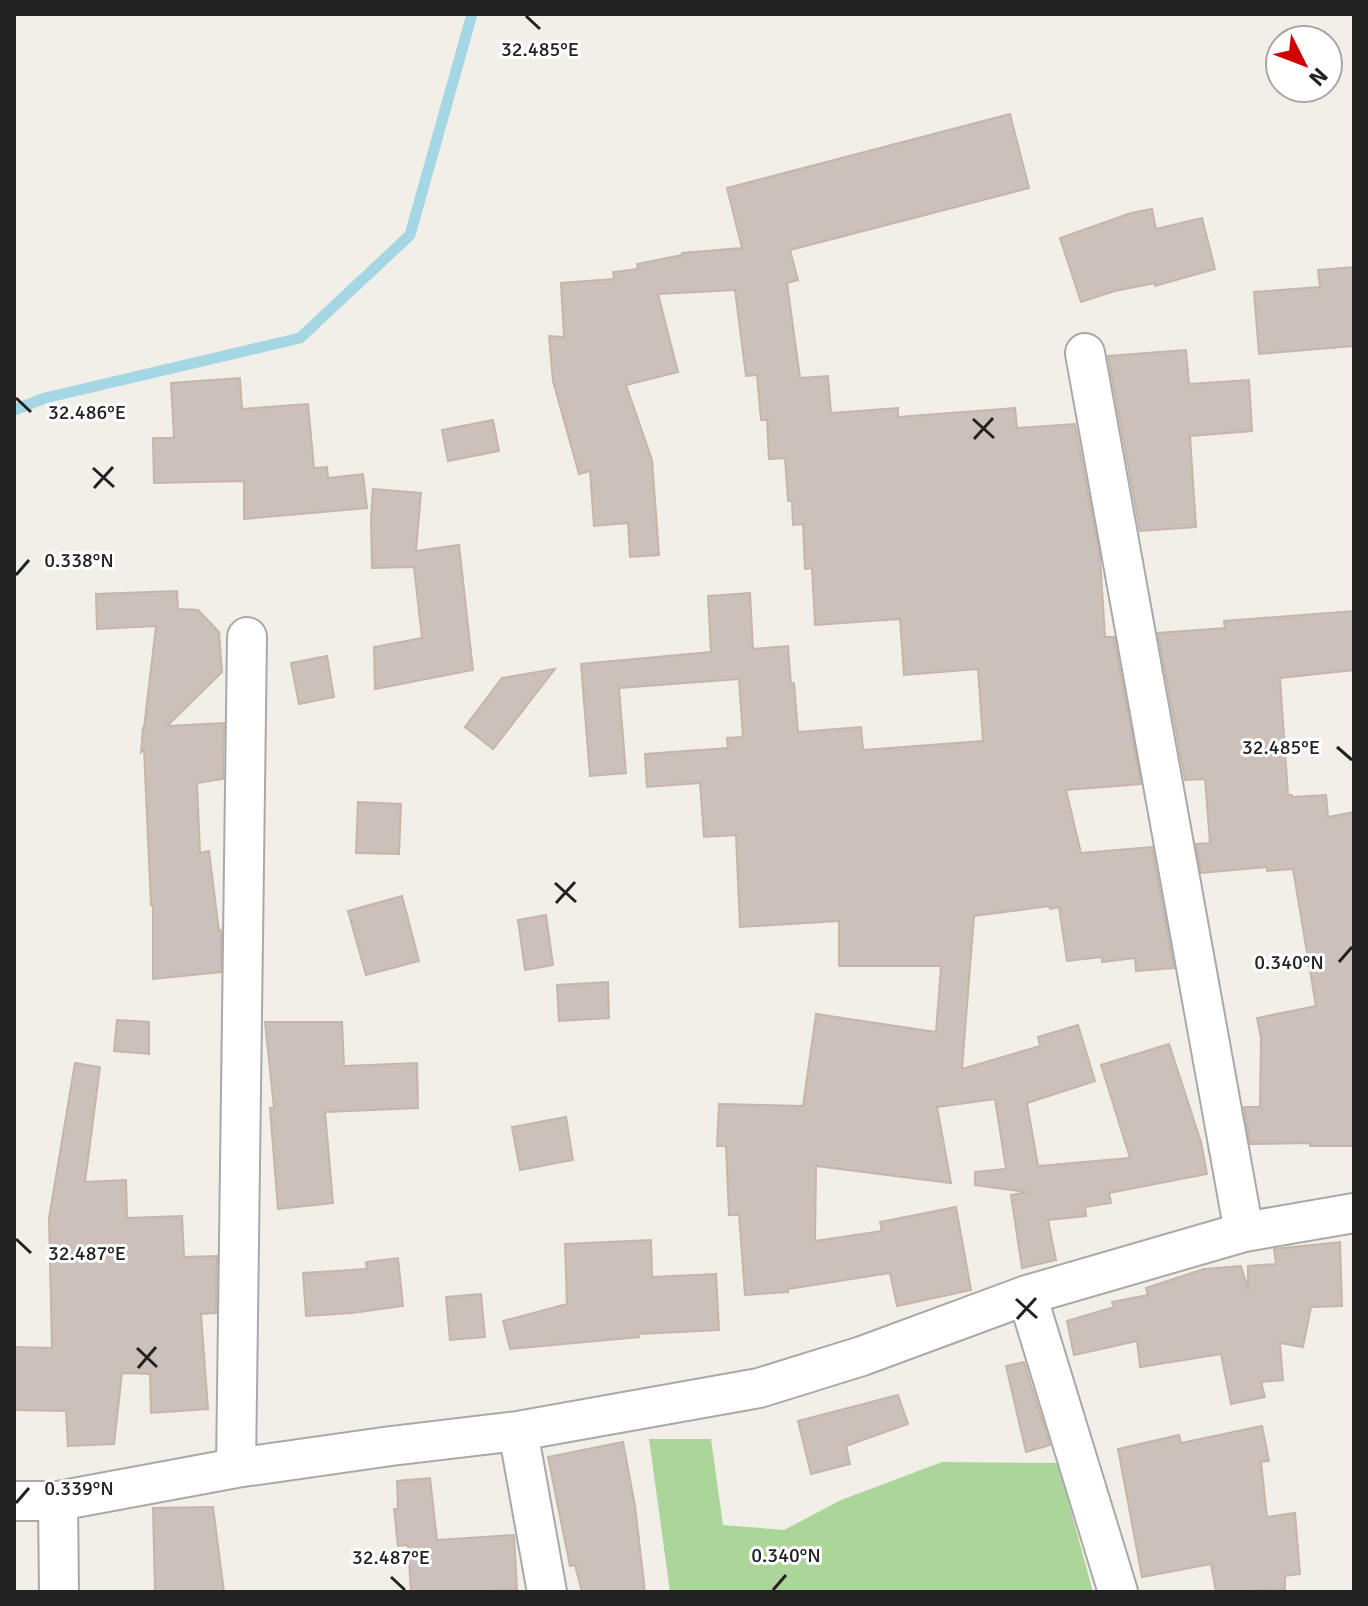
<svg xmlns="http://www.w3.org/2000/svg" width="1368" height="1606" font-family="Signika,sans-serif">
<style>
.forest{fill:#abd599}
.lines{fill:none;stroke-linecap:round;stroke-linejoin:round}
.stream{stroke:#a4d6e4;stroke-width:11}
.building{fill:#cbc1ba;stroke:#c6b5a8;stroke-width:2}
.street-casing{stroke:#a9a9a9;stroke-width:42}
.street{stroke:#fff;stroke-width:38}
.ticks{fill:none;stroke:#222;stroke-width:3}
.ticks-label{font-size:20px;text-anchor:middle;fill:#222;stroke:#fff;stroke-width:6;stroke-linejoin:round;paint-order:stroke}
</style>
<rect width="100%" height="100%" fill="#f2efe8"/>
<path class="forest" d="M649,1439H711L723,1525L784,1530L841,1500L942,1462L1058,1463L1093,1592H670Z"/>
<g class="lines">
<path class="stream" d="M14,410L45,398L300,338L410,235L472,14"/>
</g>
<path class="building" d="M1010,114L1029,188L790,250L798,280L787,283L800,378L828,376L831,413L898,408V417L1015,408L1017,428L1075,424L1100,557L1105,637H1114L1141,784L1066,790L1081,853L1152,847L1174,968L1136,971L1135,958L1102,962V957L1067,961L1059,907L1050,909L1049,906L974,916L962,1069L1040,1046L1038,1037L1078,1025L1095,1081L1027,1103L1038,1166L1130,1158L1101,1065L1169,1044L1201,1142L1207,1174L1109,1193L1111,1203L1085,1207L1086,1216L1048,1220L1056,1260L1022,1268L1011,1195L1028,1192L975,1185V1172L1006,1169L995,1099L937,1107L951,1183L816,1166L815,1241L882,1231L880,1222L956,1207L971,1290L897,1306L890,1273L788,1289V1292L745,1295L739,1215H729L726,1146H717L719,1104L803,1106L816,1014L936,1032L941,966H839V921L740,927L736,835L704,837L700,783L647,787L645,754L728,748L727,738L743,737L739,679L619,688L626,773L590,776L581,664L711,652L708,596L750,593L753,649L788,646L791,684L794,683L798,732L861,727L863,750L983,741L978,669L904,675L900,619L815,625L812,568L805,569L803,524L793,525L792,501H788L785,458L769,459L767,420H761L757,375L746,376L735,290L658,294L678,372L626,385L652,460L659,555L630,557L628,523L594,526L590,471L579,474L553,381L549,336L564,337L561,283L614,279L613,272L638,269L637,264L682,255V253L742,248L727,188Z
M1152,209L1156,229L1202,218L1215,269L1155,286V283L1115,291L1081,302L1060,238L1131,213Z
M1354,267V346L1259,354L1254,292L1320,287L1318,270Z
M1186,350L1189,384L1249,380L1252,431L1190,436L1196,527L1140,531L1108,356Z
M240,378L242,409L308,404L314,468L327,467L328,478L363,474L367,508L244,519V481L154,483L153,438H174L171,383Z
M493,420L499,451L448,461L442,430Z
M373,489L421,493L416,551L459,545L473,670L375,689L374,647L422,638L414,567L372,568L371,518Z
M177,591L178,609L198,610L219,632L222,672L167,726L224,723L223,779L197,783L200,853L209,851L219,931L221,930V972L153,979V906L151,905L144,749L141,752L143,728H144L156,626L97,629L96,594Z
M1354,611V670L1280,678L1288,795H1292V797L1326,795L1328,817L1354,812L1353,1146H1310V1143L1250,1144L1244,1107H1260L1261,1038L1257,1018L1316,1006L1293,869L1267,871V867L1201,873L1196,844L1210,843L1205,779L1185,780L1158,633L1225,628L1224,621Z
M327,656L334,697L299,704L291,663Z
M555,669L493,749L465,727L502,678Z
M358,802L401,804L399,854L356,853Z
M402,896L419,961L366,975L348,911Z
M546,915L553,965L525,970L518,920Z
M608,982L609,1018L559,1021L557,985Z
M117,1020L149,1022V1054L114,1051Z
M265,1022H342L344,1066L417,1063L418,1108L325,1112L333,1203L278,1209L270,1108H274Z
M75,1063L100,1067L85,1182L126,1180L127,1218L182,1216L184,1257L217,1256L216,1313L201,1314L208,1409L151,1413L150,1374L122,1373L114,1444L68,1446L66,1411L14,1410V1347L52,1348L49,1218Z
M566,1117L573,1160L520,1170L512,1127Z
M651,1240L652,1277L716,1274L719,1330L638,1334L639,1337L510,1349L503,1321L567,1304L565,1244Z
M1340,1242L1342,1306L1311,1307L1303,1347L1280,1343L1283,1380L1261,1382L1265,1397L1231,1404L1221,1354L1140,1367L1137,1341L1074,1355L1067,1321L1114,1307L1112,1302L1148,1295L1146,1288L1204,1269L1241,1266L1248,1289V1266L1276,1264L1274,1249Z
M398,1258L403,1306L352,1313L306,1316L303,1273L367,1269L366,1262Z
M481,1294L485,1337L450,1340L446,1297Z
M1024,1362L1050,1445L1026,1452L1006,1366Z
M898,1395L908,1424L846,1446L850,1464L811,1474L798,1421Z
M1262,1426L1269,1461L1261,1462L1267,1517L1295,1513L1300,1574L1285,1576V1589L1216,1592L1211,1564L1142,1577L1118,1449L1179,1435L1181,1443Z
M623,1442L635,1506L645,1592H582L575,1565L570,1566L548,1457Z
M430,1478L437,1540L514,1535L517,1589L456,1592H411L408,1545L398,1546L394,1509H398L397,1481Z
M213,1507L224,1592H155L153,1508Z"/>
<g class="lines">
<g class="street-casing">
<path id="street" d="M1085,353L1244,1232
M1027,1295L1118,1592
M518,1431L547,1592
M236,1468L247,637
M14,1501H58L236,1468L391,1446L518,1431L759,1388L862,1356L1027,1295L1244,1232L1354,1213
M58,1501L59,1592"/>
</g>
<use href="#street" class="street"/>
</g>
<path class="ticks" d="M526,16L540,29M16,398L31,412M973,419L994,438M974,439L993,418M93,468L114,487M94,488L113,467M16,575L29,560M1337,747L1352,760M555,883L576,902M556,903L575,882M1339,962L1352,947M16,1239L31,1253M1016,1299L1037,1318M1017,1319L1036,1298M137,1348L157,1367M138,1368L156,1347M16,1503L29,1488M391,1577L405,1590M773,1590L786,1575"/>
<g class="ticks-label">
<text x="540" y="56">32.485°E</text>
<text x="87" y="419">32.486°E</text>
<text x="79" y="567">0.338°N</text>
<text x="1281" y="754">32.485°E</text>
<text x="1289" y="969">0.340°N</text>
<text x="87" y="1260">32.487°E</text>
<text x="79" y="1495">0.339°N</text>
<text x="786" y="1562">0.340°N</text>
<text x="391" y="1564">32.487°E</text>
</g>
<rect width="1368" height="1606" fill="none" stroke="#222222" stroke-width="32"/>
<g transform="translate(1304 64) rotate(132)"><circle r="38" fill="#ffffff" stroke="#a7a7a7" stroke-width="2"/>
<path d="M0-6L14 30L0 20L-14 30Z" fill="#d30001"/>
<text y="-12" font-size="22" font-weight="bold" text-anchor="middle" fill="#222222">N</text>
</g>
</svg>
